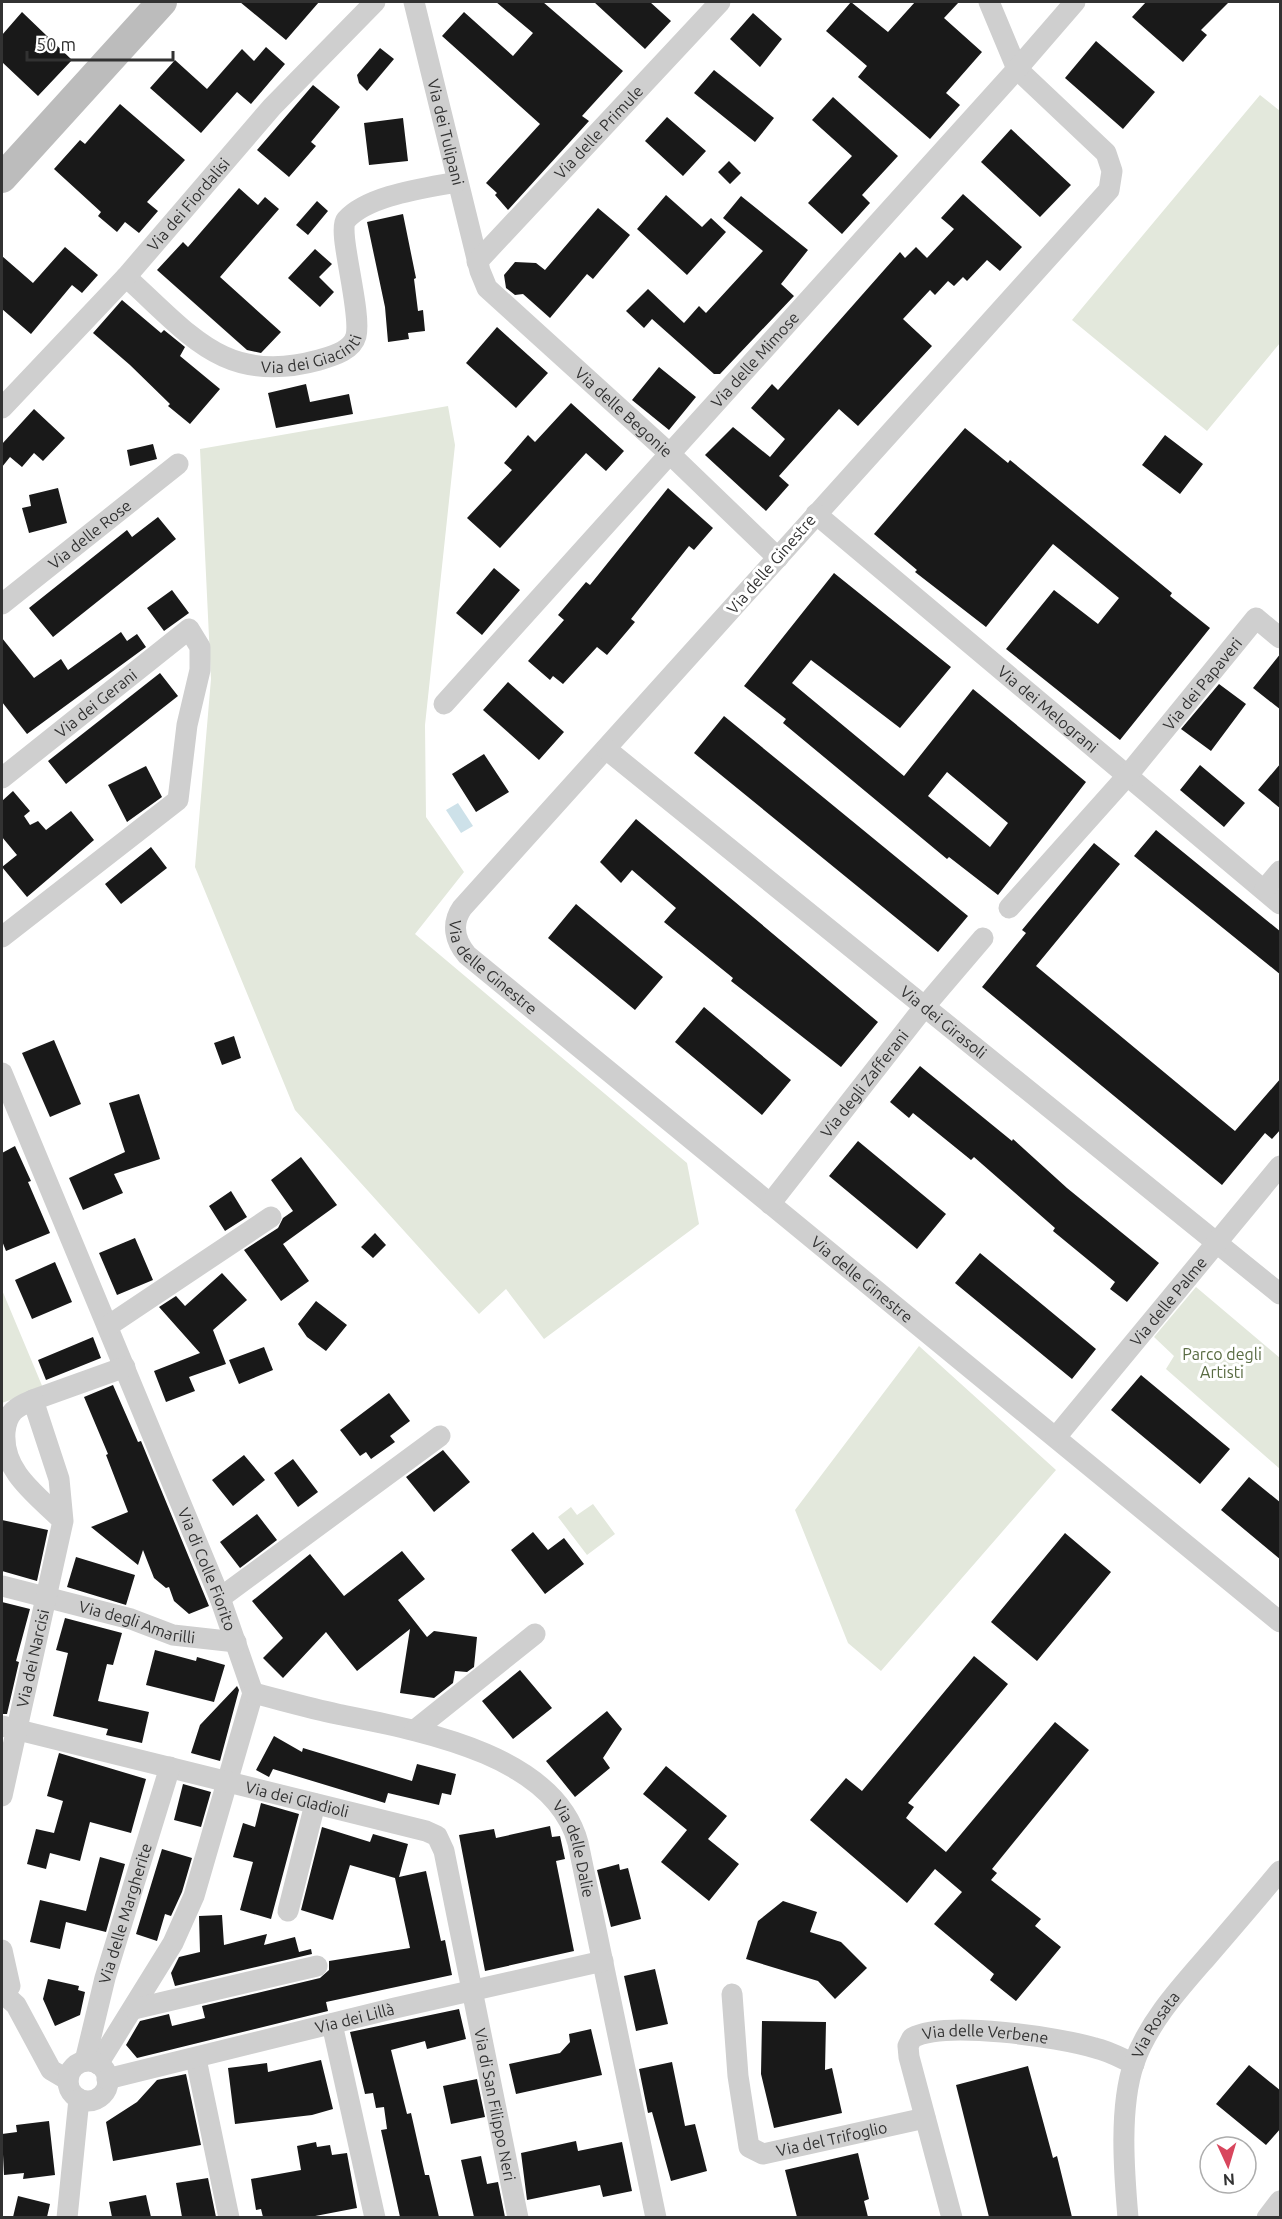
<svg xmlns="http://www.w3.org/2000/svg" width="1282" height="2219" font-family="Ubuntu,sans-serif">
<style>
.green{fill:#e3e8dc}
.water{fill:#cde1e9}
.building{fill:#191919;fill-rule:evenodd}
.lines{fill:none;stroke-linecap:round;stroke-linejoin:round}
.street{stroke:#cfcfcf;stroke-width:21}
.secondary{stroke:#bcbcbc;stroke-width:30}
.labels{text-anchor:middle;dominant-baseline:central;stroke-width:6;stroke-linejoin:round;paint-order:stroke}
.street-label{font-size:16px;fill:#323232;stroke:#fff}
.park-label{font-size:16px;fill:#596b42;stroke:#fff}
</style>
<rect width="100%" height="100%" fill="#fff"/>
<path class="green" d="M1260,95L1280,111V343L1207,431L1072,320Z
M448,406L455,445L425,725L426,817L464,872L415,934L687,1163L699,1224L544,1339L506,1289L479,1314L295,1110L195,867L211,679L200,449Z
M1196,1287L1280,1358V1469L1166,1369L1174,1356L1154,1337Z
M2,1290L43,1388L2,1403Z
M919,1346L1056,1470L881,1671L848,1643L795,1510Z
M593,1504L615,1534L587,1555L558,1517L571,1507L577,1515Z"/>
<path class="water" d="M458,803L473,826L461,833L446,810Z"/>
<path class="building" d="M240,2H319L286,40Z
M496,2H543L623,71L582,116L589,121L508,210L495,195L497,193L486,183L540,124L442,36L464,12L513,56L533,33Z
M594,2H650L671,21L645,49Z
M851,2L888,32L915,2H959L944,18L982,52L946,93L960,105L930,139L858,77L867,66L826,31Z
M1146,2H1229L1201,30L1207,35L1183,62L1132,17Z
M22,12L72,60L38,96L2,62V35Z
M753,13L782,39L760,67L730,39Z
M1096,41L1155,92L1123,129L1065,78Z
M266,47L285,64L251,104L237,92L201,133L150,88L175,60L207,89L242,49L254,61Z
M380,48L394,59L367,91L359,83L357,75Z
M714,70L774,118L755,142L694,93Z
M313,85L340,107L311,142L316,146L289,177L257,150Z
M833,97L898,156L862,195L870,203L842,234L808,203L852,156L812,120Z
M120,104L185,160L147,202L158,211L139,233L125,222L117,232L98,216L101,212L54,169L80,140L85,144Z
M667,117L706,151L683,176L645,141Z
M403,118L408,161L369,165L364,123Z
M1011,129L1071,185L1040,217L981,162Z
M729,161L741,173L730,184L718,172Z
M239,188L258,205L265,197L279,209L220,277L281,332L261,353L247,350L157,270L183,242L188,247Z
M963,194L1022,247L1000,271L987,260L967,281L963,277L954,286L948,281L935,295L930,290L903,319L932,346L858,426L839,409L779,476L789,485L766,511L705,455L733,427L770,457L785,439L751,408L772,384L778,390L900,252L905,258L916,247L927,258L954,229L941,218Z
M666,195L702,227L711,218L726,232L687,275L637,229Z
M741,196L808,250L781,284L794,296L720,374H714L652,319L644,328L626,311L648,289L684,323L699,306L706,313L763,251L723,218Z
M317,201L328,211L308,235L296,225Z
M598,208L630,235L593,279L587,274L550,318L523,294L515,295L506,288L504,275L515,262L536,263L545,270Z
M403,214L416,278L414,279L418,311L423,310L425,331L408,333L409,339L388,342L385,307L367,222Z
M65,247L98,275L82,293L72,285L31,334L2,309V256L33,283Z
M315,249L332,264L319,277L334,292L320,307L288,278Z
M122,300L161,333L164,330L185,347L180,356L220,389L190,424L168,406L170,404L130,365L93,333Z
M497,327L548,373L516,408L466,363Z
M659,367L696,397L669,430L632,400Z
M306,384L310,402L349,394L353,414L276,428L268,393Z
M571,403L624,451L606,471L586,453L500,548L467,518L512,470L504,463L528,435L535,442Z
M34,409L65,438L43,461L34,453L22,467L10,457L2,467V444Z
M965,428L1008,463L1010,460L1172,593L1170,596L1210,628L1120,740L1006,649L1054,590L1098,624L1119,598L1053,544L986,627L915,572L917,570L874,534Z
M1165,435L1203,464L1180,494L1142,465Z
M153,444L157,459L130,466L127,450Z
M58,488L67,523L29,533L22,508L31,506L29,495Z
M668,488L713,528L694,550L689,546L631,619L635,622L607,655L597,647L563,684L553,676L550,680L528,661L564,620L558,615L586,582L590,585Z
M158,517L176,539L53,637L29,608L127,530L132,537Z
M494,568L520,590L482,635L456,613Z
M834,573L951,667L900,728L811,660L792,683L904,776L973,689L1086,782L998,895L949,857L947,859L783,723L786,719L744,686ZM947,772L1008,823L990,847L928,796Z
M172,590L189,613L164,631L147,608Z
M121,632L127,641L137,634L146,647L27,734L2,702V638L34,678L61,659L68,670Z
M1281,653V710L1253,688Z
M160,673L178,696L66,784L48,761Z
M508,682L564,732L539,760L483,710Z
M1219,684L1246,704L1211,751L1181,729Z
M724,716L968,916L938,952L694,753Z
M484,754L509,792L476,812L452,774Z
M1281,763V809L1258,790Z
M1200,765L1245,803L1224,827L1180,790Z
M146,766L162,797L127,822L108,785Z
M13,791L30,811L24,816L30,825L38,821L46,830L71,811L94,840L27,897L2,867L17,855L2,837V801Z
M636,819L878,1022L841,1067L731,981L733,978L664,922L676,908L632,870L621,883L600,862Z
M1156,830L1281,932V975L1134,856Z
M1094,843L1120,864L1036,966L1235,1131L1281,1078V1129L1272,1139L1265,1133L1222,1185L982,987L1026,933L1022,930Z
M151,847L167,868L121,904L105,884Z
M576,904L663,977L635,1010L548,938Z
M704,1007L791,1080L762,1115L675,1042Z
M234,1036L241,1058L222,1065L214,1043Z
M54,1040L81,1104L50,1117L22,1053Z
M920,1066L1012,1141L1013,1139L1067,1188L1159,1263L1127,1302L1110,1289L1115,1282L1053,1231L1055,1228L974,1157L971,1160L913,1113L909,1118L890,1102Z
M139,1094L160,1159L114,1174L123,1193L83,1210L69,1178L125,1152L109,1103Z
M858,1141L946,1214L917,1249L829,1176Z
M15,1146L31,1181L28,1182L50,1233L6,1251L2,1241V1153Z
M301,1157L337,1205L283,1244L309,1281L281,1301L244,1250L278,1228L283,1218L293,1211L271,1180Z
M231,1191L247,1217L225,1231L209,1206Z
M375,1233L386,1245L373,1258L361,1247Z
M135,1238L153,1280L117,1295L99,1253Z
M980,1253L1096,1349L1072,1379L955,1283Z
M55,1262L72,1302L32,1319L15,1280Z
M222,1273L247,1300L213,1330L226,1364L189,1377L195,1391L166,1402L154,1371L200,1353L159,1307L176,1296L185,1306Z
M316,1301L347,1325L326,1351L307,1337L298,1324Z
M93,1337L101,1358L46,1380L38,1360Z
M264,1347L273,1370L239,1384L229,1360Z
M1141,1375L1230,1449L1200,1484L1111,1410Z
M113,1385L138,1442L141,1441L209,1606L189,1614L174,1601L169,1587L166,1588L154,1578L143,1550L138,1565L91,1527L128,1512L106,1455L108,1454L84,1397Z
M389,1393L410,1421L390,1436L395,1442L371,1459L366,1452L360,1456L340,1430Z
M443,1450L470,1482L434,1512L406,1477Z
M244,1455L265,1480L233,1506L212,1480Z
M293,1459L318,1492L298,1507L274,1473Z
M1249,1477L1281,1503V1560L1221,1510Z
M257,1514L277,1540L240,1568L220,1542Z
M2,1520L48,1530L37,1581L2,1571Z
M533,1532L548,1550L564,1538L584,1564L545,1594L511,1550Z
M1065,1533L1111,1572L1037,1661L991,1622Z
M402,1551L425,1579L398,1600L427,1637L434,1631L477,1637L474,1667L467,1672L455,1671L453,1683L434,1698L400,1693L410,1629L357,1671L326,1632L283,1678L263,1658L283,1638L252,1601L310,1554L344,1596Z
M76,1557L135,1575L126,1605L67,1587Z
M2,1602L30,1609L16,1661L19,1662L7,1714H2Z
M65,1618L122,1633L113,1665L107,1664L98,1701L149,1712L142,1743L106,1735L108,1729L53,1716L68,1653L56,1650Z
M155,1650L196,1661L197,1657L225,1665L214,1702L146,1685Z
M974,1656L1008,1684L908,1803L914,1807L906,1818L946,1852L1055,1722L1089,1750L992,1869L997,1873L991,1880L1041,1919L1035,1926L1061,1947L1016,2001L990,1980L994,1974L934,1924L962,1892L935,1869L907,1903L810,1820L846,1778L862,1791Z
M520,1670L552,1708L513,1739L482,1701Z
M237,1686L239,1690L220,1761L191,1753L200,1725Z
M607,1711L622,1729L603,1758L610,1768L575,1797L546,1761Z
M274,1736L302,1752L303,1748L412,1781L417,1764L456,1774L451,1795L442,1793L439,1805L388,1793L385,1803L273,1769L269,1777L256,1770Z
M59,1753L146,1779L131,1833L90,1822L80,1861L50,1853L46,1869L27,1864L36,1829L54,1833L63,1801L47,1796Z
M666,1766L727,1816L708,1839L739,1864L709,1901L661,1862L687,1830L643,1794Z
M183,1784L211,1792L201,1827L174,1820Z
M261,1803L299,1814L271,1919L240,1910L253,1862L233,1857L243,1823L255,1827Z
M550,1826L552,1837L560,1836L565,1859L556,1861L574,1951L485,1971L459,1835L494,1829L496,1838Z
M322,1827L370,1842L373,1834L408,1844L399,1877L426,1871L441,1941L445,1940L452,1975L326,2002L328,2011L137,2058L126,2045L140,2021L169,2014L172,2026L205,2018L202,2006L320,1978L329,1970V1961L410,1948L395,1878L350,1865L333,1920L301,1910Z
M162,1849L192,1858L182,1892L171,1916L165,1914L157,1941L136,1934Z
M100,1857L125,1864L106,1932L66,1922L60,1949L30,1942L40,1900L86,1911Z
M619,1864L620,1870L628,1868L641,1919L611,1927L597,1870Z
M783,1901L817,1912L810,1932L841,1942L867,1968L835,1999L818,1981L746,1959L758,1921Z
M222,1915L224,1945L267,1934L264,1945L295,1937L299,1952L311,1949L312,1954L175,1986L171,1973L179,1957L200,1952L199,1916Z
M655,1969L668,2024L636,2031L624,1976Z
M48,1979L79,1986L78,1990L85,1992L80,2015L55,2026L43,1999Z
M459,2009L466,2039L427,2049L425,2041L391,2050L407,2114L411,2113L425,2175H429L439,2217H400L381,2130L387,2129L384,2107L376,2108L373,2093L365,2094L350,2032Z
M762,2021L826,2022L825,2070L832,2068L842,2113L774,2128L761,2074Z
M591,2029L602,2075L516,2094L509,2064L560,2053L570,2042L569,2034Z
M321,2060L333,2109L312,2115L235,2124L228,2068L267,2063L268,2072Z
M672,2062L685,2126L695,2124L707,2171L671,2181L652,2112L648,2113L639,2069Z
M1249,2065L1281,2091V2128L1266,2145L1216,2104Z
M1028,2066L1053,2158L1057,2156L1072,2217H989L956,2085Z
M186,2074L201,2145L113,2161L106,2122L137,2102L157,2080Z
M477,2079L485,2117L451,2124L443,2086Z
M49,2121L55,2175L23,2179L24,2173L4,2175L2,2134L17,2132L16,2125Z
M576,2141L578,2151L622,2142L632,2191L603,2197L600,2185L527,2200L521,2153Z
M316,2142L317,2147L330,2145L332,2155L347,2153L357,2208L310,2217H263L261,2209L256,2210L251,2179L301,2170L297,2146Z
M858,2153L869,2199L864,2201L868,2217H797L785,2170Z
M481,2156L487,2184L498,2182L505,2217H474L461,2160Z
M208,2178L216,2217H182L176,2183Z
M146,2195L151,2217H112L109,2202Z
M18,2196L50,2204L47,2217H13Z"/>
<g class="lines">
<g class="street">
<path id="s1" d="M414,2L480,271L487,288L670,454L778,558"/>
<path id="s2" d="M989,2L1017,69L1106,153L1112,171L1109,190L462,908C451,924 455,941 467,955L1280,1622"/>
<path id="s3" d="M477,262L720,2"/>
<path id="s4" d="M126,277C190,334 224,386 319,360C332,356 352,351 356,336C362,312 337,230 346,220C368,195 426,188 457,182"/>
<path id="s5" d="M2,408L126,277L272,107L375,2"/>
<path id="s6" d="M816,514L1280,904"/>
<path id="s7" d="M2,604L178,464"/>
<path id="s8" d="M444,704L1017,69L1075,2"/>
<path id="s9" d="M606,749L1280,1294"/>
<path id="s10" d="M2,778L189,629L200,647V670L187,725L178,800L2,937"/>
<path d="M1264,890L1280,871"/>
<path id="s11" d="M1009,908L1127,776L1256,618L1280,638"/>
<path id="s12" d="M2,1073L220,1598L253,1693L194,1896L173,1943L98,2064"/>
<path id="s13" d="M770,1204L925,1006L983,938"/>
<path d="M108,1326L271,1217"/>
<path d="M33,1400L125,1367"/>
<path id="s14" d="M1056,1437L1280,1166"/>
<path id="s15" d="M2,1586L131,1619L173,1635L236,1642"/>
<path d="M220,1598L440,1436"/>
<path id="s16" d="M253,1693C281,1700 309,1708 337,1714C416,1730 554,1753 578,1843L656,2218"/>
<path id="s17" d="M2,1726L426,1831L437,1836L444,1851L518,2218"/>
<path d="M415,1730L535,1634"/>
<path id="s18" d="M2,1796L63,1521L59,1479L33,1400C16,1407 7,1412 5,1432C2,1472 37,1495 63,1521"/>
<path d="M288,1911L315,1804"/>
<path d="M2,1950L10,1986L5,1995L16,2005L51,2070L68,2080"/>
<path id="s19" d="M732,1994L738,2076L749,2147L763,2154L925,2118"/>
<path d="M134,2009L317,1966"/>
<path d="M332,2024L375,2218"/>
<path d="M196,2059L229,2218"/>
<path id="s20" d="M85,2061L105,1978L170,1767"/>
<circle cx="88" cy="2081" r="20"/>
<path id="s21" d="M107,2079L395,2008L603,1961"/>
<path d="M67,2218L79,2099"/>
<path id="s22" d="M952,2218L909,2057L908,2046L912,2038C945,2020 1058,2037 1095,2048C1109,2051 1121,2058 1134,2064"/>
<path id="s23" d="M1128,2218C1124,2171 1119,2107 1134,2063C1148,2023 1179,1989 1206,1958C1231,1929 1256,1900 1280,1871"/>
<path d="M1267,2218L1280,2201"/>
</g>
<path class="secondary" d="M2,178L162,2"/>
</g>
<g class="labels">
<g class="street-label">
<text stroke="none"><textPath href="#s1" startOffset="134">Via dei Tulipani</textPath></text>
<text stroke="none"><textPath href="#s3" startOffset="178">Via delle Primule</textPath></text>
<text stroke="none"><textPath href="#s5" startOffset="276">Via dei Fiordalisi</textPath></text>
<text stroke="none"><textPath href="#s4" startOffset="218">Via dei Giacinti</textPath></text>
<text stroke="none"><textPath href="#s8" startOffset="464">Via delle Mimose</textPath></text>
<text stroke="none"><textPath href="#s1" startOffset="480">Via delle Begonie</textPath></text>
<text stroke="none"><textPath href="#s7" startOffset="112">Via delle Rose</textPath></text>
<text transform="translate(771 564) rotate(-49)">Via delle Ginestre</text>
<text stroke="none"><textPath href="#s11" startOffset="296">Via dei Papaveri</textPath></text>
<text stroke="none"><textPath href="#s10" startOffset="120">Via dei Gerani</textPath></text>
<text stroke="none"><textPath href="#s6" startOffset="303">Via dei Melograni</textPath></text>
<text stroke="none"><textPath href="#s2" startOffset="1276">Via delle Ginestre</textPath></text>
<text stroke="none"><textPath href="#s9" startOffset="434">Via dei Girasoli</textPath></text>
<text stroke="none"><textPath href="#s13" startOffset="153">Via degli Zafferani</textPath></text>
<text stroke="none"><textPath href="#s2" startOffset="1762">Via delle Ginestre</textPath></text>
<text stroke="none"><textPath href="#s14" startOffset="176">Via delle Palme</textPath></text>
<text stroke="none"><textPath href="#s12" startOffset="537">Via di Colle Fiorito</textPath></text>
<text stroke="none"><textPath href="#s15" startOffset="140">Via degli Amarilli</textPath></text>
<text stroke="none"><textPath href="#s18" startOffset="141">Via dei Narcisi</textPath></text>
<text stroke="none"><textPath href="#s17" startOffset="304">Via dei Gladioli</textPath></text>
<text stroke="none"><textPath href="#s16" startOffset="378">Via delle Dalie</textPath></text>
<text stroke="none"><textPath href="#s20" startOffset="153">Via delle Margherite</textPath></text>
<text stroke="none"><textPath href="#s21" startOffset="255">Via dei Lillà</textPath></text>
<text stroke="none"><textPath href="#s23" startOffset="200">Via Rosata</textPath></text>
<text stroke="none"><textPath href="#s22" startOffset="261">Via delle Verbene</textPath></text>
<text stroke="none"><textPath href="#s17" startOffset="724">Via di San Filippo Neri</textPath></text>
<text stroke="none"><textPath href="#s19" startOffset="240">Via del Trifoglio</textPath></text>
</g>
<g class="park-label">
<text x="1222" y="1354">Parco degli<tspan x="1222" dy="18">Artisti</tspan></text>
</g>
</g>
<rect width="1282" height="2219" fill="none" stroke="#323232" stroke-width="6"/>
<g transform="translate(1228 2165) rotate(176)"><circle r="28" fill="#ffffff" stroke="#adadad" stroke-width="1.5"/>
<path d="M0-4.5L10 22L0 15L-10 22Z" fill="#d8465d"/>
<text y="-9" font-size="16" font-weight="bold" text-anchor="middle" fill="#323232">N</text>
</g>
<path d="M27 51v9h146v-9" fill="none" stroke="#323232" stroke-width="3"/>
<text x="36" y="51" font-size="18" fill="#323232" stroke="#ffffff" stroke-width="4.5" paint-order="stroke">50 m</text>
</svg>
